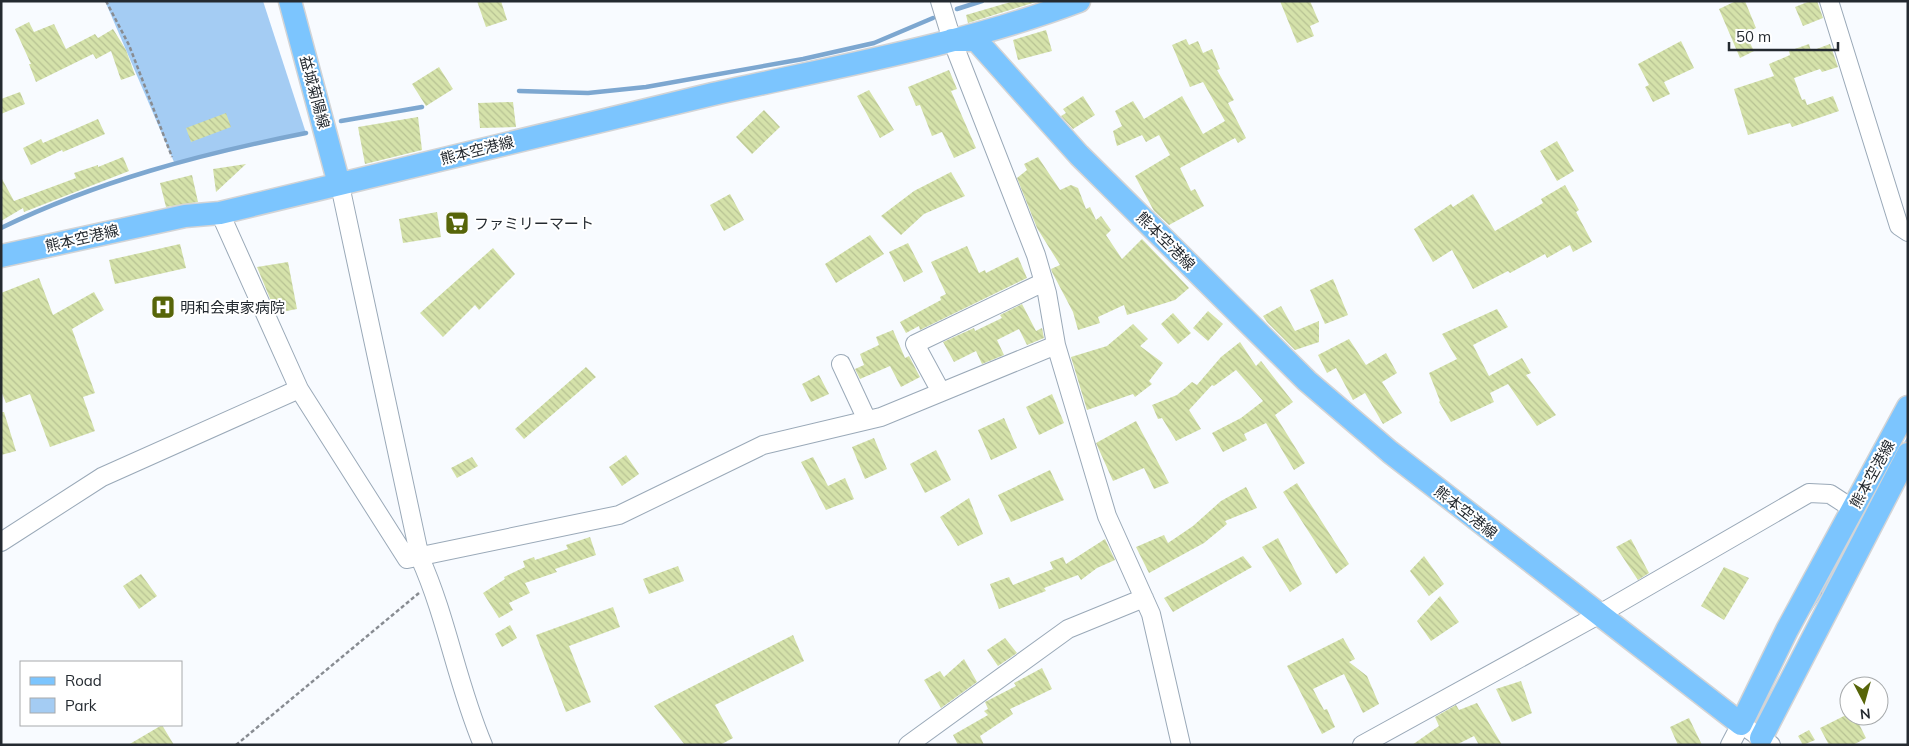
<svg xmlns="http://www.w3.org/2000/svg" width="1909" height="746" font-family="Mulish,'Noto Sans JP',sans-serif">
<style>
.grass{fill:url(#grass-tufts)}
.green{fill:#a4ccf3}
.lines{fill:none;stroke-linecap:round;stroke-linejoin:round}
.stream{stroke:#7da7d0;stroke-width:4.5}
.building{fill:url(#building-back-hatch)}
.minor-casing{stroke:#9aa9b8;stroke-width:20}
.major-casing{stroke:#d3d4d6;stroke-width:25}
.path{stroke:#888c92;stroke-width:2.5;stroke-dasharray:4 2.5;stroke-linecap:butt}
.minor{stroke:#fff;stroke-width:18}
.major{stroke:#7cc5fe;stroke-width:22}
.labels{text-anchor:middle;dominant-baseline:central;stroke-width:4;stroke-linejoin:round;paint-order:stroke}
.street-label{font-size:15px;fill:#242a30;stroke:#fff}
.poi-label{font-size:15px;fill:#242a30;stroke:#fff;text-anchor:start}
</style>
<defs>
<pattern id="grass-tufts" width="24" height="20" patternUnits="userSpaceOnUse" patternTransform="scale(1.25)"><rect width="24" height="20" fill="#a4ccf3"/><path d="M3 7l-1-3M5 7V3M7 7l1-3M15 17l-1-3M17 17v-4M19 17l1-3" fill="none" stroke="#8dafd1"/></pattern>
<pattern id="building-back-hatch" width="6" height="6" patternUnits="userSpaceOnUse" patternTransform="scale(1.25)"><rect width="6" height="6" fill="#d5e2aa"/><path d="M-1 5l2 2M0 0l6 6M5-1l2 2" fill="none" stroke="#b7c293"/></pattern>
</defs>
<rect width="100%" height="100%" fill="#f8fbff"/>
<path class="grass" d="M1908,436V440L1832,580L1802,625L1869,498Z"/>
<path class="green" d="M105,1H263L306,133L174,162Z"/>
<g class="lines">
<path class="stream" d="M957,9L982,1
M519,91L588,93L646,87L803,59L874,43L933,18
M341,121L422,107
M1,228C98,181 200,154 306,133"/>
</g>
<path class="building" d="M477,1H501L507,20L486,27Z
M1014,1H1039L968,23L966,15Z
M1280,1H1310L1319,22L1310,26L1314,36L1297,43Z
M1736,1H1745L1756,28L1745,33L1754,51L1740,58L1719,9Z
M1810,1H1817L1823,18L1803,26L1795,7Z
M29,22L34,32L54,24L66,49L95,34L98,38L113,29L126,50L135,75L121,80L111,51L96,59L93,54L36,82L29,64H31L15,29Z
M1046,30L1052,51L1018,60L1013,40Z
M1186,39L1189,45L1198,41L1203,53L1212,49L1220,69L1217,70L1234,100L1228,103L1246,138L1238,143L1235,138L1180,168L1191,191L1195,189L1204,206L1169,225L1154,211L1135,176L1170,155L1159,135L1146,142L1142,135L1117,146L1113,131L1122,126L1115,111L1133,101L1144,119L1182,96L1203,134L1225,121L1203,82L1190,87L1172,45Z
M1681,41L1694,68L1664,82L1670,94L1653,102L1645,87L1649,85L1638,64Z
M1809,44L1811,51L1830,44L1838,67L1822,72L1820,69L1794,78L1802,100L1805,99L1807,105L1833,96L1839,111L1792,127L1790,123L1748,135L1734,89L1774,76L1769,64L1790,55L1789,51Z
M439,67L453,89L426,106L412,84Z
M949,70L957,89L951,91L976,148L954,158L942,132L932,136L920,105L916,106L908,87Z
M869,90L894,130L880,138L857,96Z
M20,92L25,104L1,114V99Z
M1083,96L1095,115L1073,129L1061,116L1066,113L1063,109Z
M513,102L516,127L480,128L478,103Z
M764,110L780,127L752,154L736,137Z
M226,113L231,127L191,142L186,128Z
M418,117L422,150L365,164L358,127Z
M98,119L105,134L63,152L62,150L31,165L23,148L41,139L43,143Z
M1557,141L1574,171L1557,181L1540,151Z
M123,157L129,171L24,212L23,208L1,221V177L14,201L76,178L74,173L98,165V167Z
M1038,157L1060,190L1071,185L1078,188L1086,209L1090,207L1096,220L1101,216L1111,230L1106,235L1122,259L1142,239L1189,288L1175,300L1127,315L1124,305L1098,317L1100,323L1078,330L1073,312L1052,272L1051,269L1060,265L1037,228L1017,178L1027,170L1024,164Z
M246,164L216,192L213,169Z
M951,172L965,196L924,214L901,235L881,216L914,191Z
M192,175L198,202L166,207L160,183Z
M1565,185L1579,210L1576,212L1592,242L1573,252L1570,245L1547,258L1545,254L1510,273L1508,271L1473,289L1452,250L1433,262L1414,229L1451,204L1453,207L1473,194L1495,231L1543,203L1541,199Z
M730,194L744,220L724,231L710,205Z
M437,212L441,237L403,243L399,219Z
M870,235L884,254L836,283L825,264Z
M908,243L923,272L904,282L889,252Z
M180,244L186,268L115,284L109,260Z
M967,246L979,273L985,270L986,273L1018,257L1027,278L920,330L919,326L906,333L900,322L941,300L940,297L946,294L931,262Z
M493,248L515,274L479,310L475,305L443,337L420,313Z
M288,262L297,309L276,313L257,267Z
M39,278L53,315L94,292L104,310L72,329L95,393L83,397L95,431L50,447L30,394L6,403L1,391V293Z
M1333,279L1348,315L1325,324L1310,290Z
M1022,304L1036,331L1042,328L1044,338L1027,345L1019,329L997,340L1004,355L982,364L976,351L954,362L943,342L974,328L975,331L1002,318L1000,315Z
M1281,306L1295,331L1319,321V342L1295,350L1267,322L1263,316Z
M1497,309L1508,327L1473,345L1489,376L1522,358L1531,373L1526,375L1556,415L1537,426L1508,384L1490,393L1494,402L1451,422L1439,402L1440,401L1429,373L1457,359L1442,334Z
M1208,311L1223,324L1208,341L1193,328Z
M1173,313L1191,333L1178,344L1161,324Z
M1133,324L1148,339L1140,346L1163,363L1149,381L1152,384L1135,397L1133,394L1087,410L1071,357L1107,346Z
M893,330L905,358L909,356L920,377L901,387L890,366L860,379L855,369L864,365L860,354L879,345L876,337Z
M1349,339L1366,365L1386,353L1397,373L1382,382L1402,413L1383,424L1365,393L1353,400L1336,368L1327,373L1318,355Z
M1240,342L1256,366L1261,361L1293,402L1275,415L1305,463L1294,470L1266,423L1244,434L1247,440L1223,452L1212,433L1241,418L1263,401L1236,370L1214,386L1212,385L1189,410L1201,429L1176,441L1162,418L1158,419L1152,405L1177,395L1192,382L1197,385L1221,357Z
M586,367L596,377L524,439L515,429Z
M819,375L829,394L811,402L802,384Z
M1052,394L1064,423L1039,435L1026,407Z
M1,412H4L16,451L1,455Z
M1004,418L1017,448L991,460L978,430Z
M1136,421L1169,483L1154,489L1144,468L1113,481L1096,443Z
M874,438L887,469L865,479L852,447Z
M936,450L951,480L925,493L910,464Z
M626,455L639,474L622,486L609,467Z
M472,457L478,466L457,478L451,468Z
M813,457L828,486L845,478L854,499L826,510L801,462Z
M1050,470L1064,500L1011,522L998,495Z
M1297,483L1349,564L1336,574L1283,492Z
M1246,487L1257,508L1225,521L1227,524L1204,543L1149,573L1136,547L1164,535L1168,543L1193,526L1221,501Z
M969,498L983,534L958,546L940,517Z
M590,537L596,555L555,569L557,572L525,583L530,593L509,603L513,610L499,618L483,593L505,579L504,577L525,567L523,561L534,557L535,560L568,549L566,545Z
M1278,538L1302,584L1290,592L1262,547Z
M1105,539L1115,560L1097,568L1081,580L1078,575L1044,588L1046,591L999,609L990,584L1009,577L1013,585L1053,569L1050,562L1063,557L1066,564Z
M1631,539L1649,573L1638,580L1616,547Z
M1243,556L1252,567L1173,612L1164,598Z
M1424,556L1444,584L1429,596L1410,571Z
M678,566L684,581L649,594L643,579Z
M1724,567L1749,578L1724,620L1701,606Z
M141,574L157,596L139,609L123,586Z
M1440,596L1459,622L1431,641L1417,621Z
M613,607L620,627L569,646L591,702L566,712L536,635Z
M510,625L517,638L502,647L495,634Z
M793,635L804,661L715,705L733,738L720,745H685L654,706Z
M1005,638L1017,653L998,666L987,650Z
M1343,638L1355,659L1349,662L1367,676L1379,704L1363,713L1344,674L1313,689L1324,710L1327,709L1335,727L1322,734L1287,666Z
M964,659L977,682L941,708L924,680L940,671L944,677Z
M1042,668L1052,689L1010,709L1013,714L980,736L984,745H958L953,735L988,715L984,711L988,709L985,702L1016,686L1014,683Z
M1521,681L1532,713L1512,722L1496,689Z
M1477,703L1502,745H1479L1474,736L1456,745H1412L1439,726L1435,717L1456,705L1459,710Z
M1844,716H1855L1866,738L1853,745H1829L1820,728Z
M1689,718L1702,745H1678L1670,727Z
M162,725L174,745H128Z
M1809,730L1815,740L1803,745L1798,736Z"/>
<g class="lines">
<g class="minor-casing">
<path id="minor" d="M940,1L952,40L1036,255L1047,293L1056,345L1107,516L1151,614L1181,745
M1829,1L1899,226L1908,232
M341,190L420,558C447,618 457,684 483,745
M220,213L299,389L407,559L619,515L763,445L881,417L1056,345
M841,364L867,420
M941,392L915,344L1044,282
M1,542L102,477L299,389
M908,745L1068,629L1144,598
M1362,745L1598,615L1809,493L1830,494L1853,509
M1730,745L1741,724L1771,745"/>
</g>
<g class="major-casing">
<path id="major" d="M290,1L339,184
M952,40H976L1079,155L1307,381L1390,452L1741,724L1787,630L1908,407
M1,256L185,216L220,213C385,173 549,132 713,94C835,67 962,45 1079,1
M1761,738L1908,454"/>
</g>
<path class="path" d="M106,1L129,45L172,157
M236,745L419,593"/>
<use href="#minor" class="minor"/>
<use href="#major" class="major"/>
</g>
<defs>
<g id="supermarket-square" transform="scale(1.25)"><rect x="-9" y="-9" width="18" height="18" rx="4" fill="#576509" stroke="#fff"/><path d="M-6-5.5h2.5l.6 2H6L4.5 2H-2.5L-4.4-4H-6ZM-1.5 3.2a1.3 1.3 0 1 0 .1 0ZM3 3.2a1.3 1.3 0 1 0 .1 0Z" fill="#fff"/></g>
<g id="hospital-square" transform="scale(1.25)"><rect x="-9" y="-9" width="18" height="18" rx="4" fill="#576509" stroke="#fff"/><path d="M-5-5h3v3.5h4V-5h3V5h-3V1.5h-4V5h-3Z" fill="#fff"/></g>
</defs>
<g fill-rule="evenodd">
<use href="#supermarket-square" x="457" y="223"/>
<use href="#hospital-square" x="163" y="307"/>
</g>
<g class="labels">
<g class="street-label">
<text transform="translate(315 92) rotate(75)">益城菊陽線</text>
<text transform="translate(477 150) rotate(-14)">熊本空港線</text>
<text transform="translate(82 238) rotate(-13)">熊本空港線</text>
<text transform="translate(1166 241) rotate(45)">熊本空港線</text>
<text transform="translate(1872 474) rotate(-61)">熊本空港線</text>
<text transform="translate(1466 512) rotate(38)">熊本空港線</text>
</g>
<g class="poi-label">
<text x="474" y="223">ファミリーマート</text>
<text x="180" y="307">明和会東家病院</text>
</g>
</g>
<rect width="1909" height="746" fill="none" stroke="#242a30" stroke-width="5"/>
<rect x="20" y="661" width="162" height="65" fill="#ffffff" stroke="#a7aaac"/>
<rect x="30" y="677" width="25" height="8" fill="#7cc5fe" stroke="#a7aaac"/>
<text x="65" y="686" font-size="15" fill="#242a30">Road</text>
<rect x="30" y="698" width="25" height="15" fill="#a4ccf3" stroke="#a7aaac"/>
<text x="65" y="711" font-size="15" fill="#242a30">Park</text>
<g transform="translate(1864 701) rotate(174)"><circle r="24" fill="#ffffff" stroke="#a7aaac"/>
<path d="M0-4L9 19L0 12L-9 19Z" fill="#576509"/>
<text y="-8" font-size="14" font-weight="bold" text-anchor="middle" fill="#242a30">N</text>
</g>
<path d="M1729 42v8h109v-8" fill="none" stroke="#242a30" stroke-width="2.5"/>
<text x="1736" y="42" font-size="15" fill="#242a30" stroke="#ffffff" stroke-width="4" paint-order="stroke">50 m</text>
</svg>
